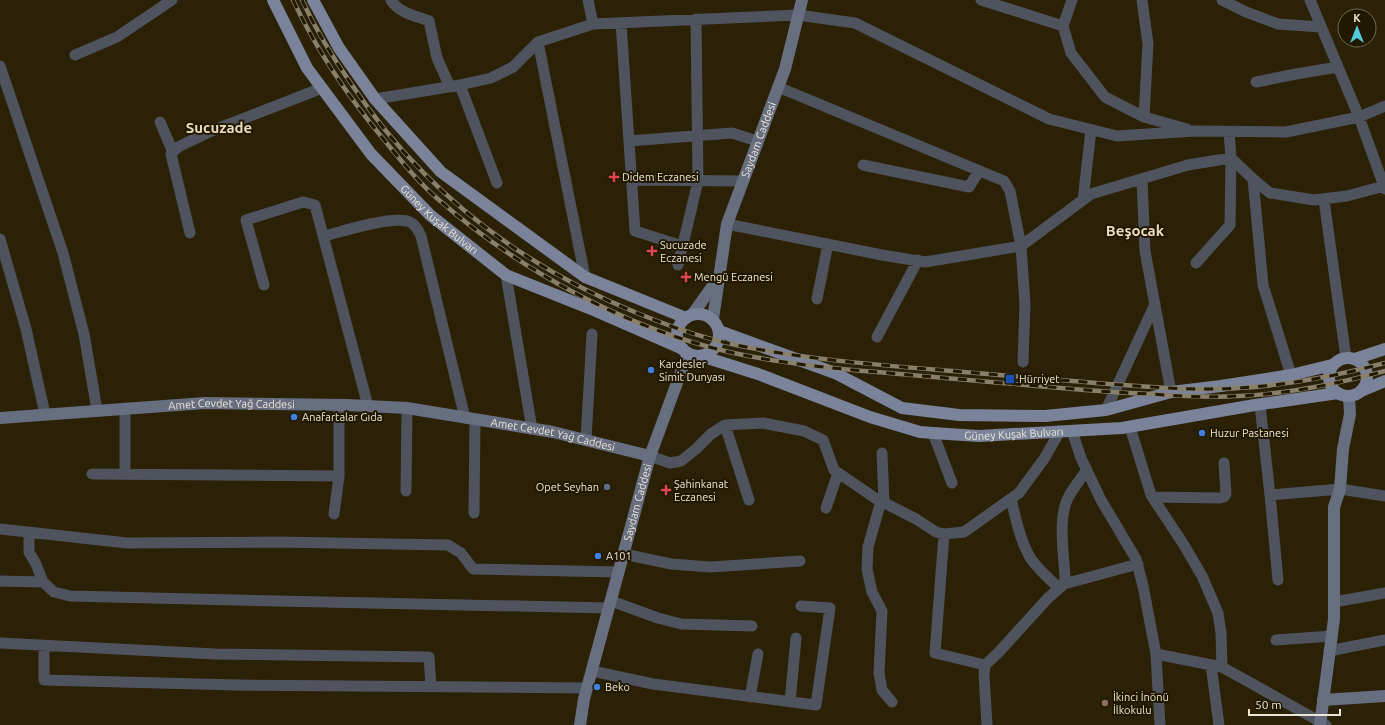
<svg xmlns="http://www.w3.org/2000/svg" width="1385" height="725" font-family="Ubuntu,sans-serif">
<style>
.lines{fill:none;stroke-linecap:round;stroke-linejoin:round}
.street{stroke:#4f535e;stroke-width:11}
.secondary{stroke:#676e80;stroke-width:12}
.primary{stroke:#7a839a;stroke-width:12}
.rail-casing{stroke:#88806b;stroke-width:4.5}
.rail{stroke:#211800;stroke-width:3;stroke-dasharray:9;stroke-linecap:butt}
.health-dot{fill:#e0444e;stroke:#211800;stroke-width:1.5}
.shop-dot{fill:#3f7fe0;stroke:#211800;stroke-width:1.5}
.transit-dot{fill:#1a4fb4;stroke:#211800;stroke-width:1.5}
.service-dot{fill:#5c6f8a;stroke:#211800;stroke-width:1.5}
.education-dot{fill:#8d6e63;stroke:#211800;stroke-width:1.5}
.labels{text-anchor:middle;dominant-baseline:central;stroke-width:4;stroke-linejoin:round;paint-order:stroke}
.street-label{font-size:11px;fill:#ebe5d5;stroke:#211800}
.poi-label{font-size:11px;fill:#ebe5d5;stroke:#211800;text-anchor:start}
.district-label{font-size:15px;font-weight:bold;fill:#e9ddbe;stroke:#211800}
</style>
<rect width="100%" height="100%" fill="#2b2107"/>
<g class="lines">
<path class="street" d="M391,0C399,13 416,16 429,21L437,58L450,87
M588,0L593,24
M981,0L1063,26
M1072,0L1063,26L1071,53L1105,97L1144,117L1187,129
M1142,0L1148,44L1144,117
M1222,0L1246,12L1278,24L1321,27
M1310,0L1359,117L1385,189
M621,23L635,231L682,246
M538,42L585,277
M75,55L117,37L172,0
M0,66L63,253L84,334L97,410
M1256,82L1296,74L1338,67
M460,85L497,183
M778,87L1004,181L1010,191L1021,246L1025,304L1023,362
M375,99L460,85L491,78L513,67L538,42L593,24L798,15L855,23L1049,119L1117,136L1195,131L1286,132L1359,117L1385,106
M160,122L173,152
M629,141L732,133L757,141
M1231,158L1253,179L1263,285L1291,375
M863,165L969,187L979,171
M1142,179L1145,251L1171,392
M1253,179L1270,193L1314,200L1347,196L1384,186
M631,180L743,181
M1083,200L1091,130
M1324,200L1346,358
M727,224L882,255L925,262L1021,246L1091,194L1188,165L1231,158L1229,132
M190,233L171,154L178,147L209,132L322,88
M324,236C344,231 387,217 407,221C415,223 418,230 421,236L465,418
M0,239L26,329L45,414
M1196,263L1230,225L1231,158
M678,265L698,181L696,19
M506,275L532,429
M264,285L246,220L303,202L315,205L368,406
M817,299L828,244
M877,337L918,260
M1260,405L1270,495
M125,408V474
M1106,410L1155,304
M725,425L749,500
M1130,427L1151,495L1184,545L1202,576L1218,613L1221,633L1222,667
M1072,431L1081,458L1101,500L1136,559L1143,586L1156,654L1160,725
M933,433L952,483
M586,440L592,334
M882,453L884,503
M650,456L670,463L681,461L696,449L711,434L725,425L763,423L804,431L823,440L834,470L875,498L916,519L936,532L944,534L964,532L1019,493L1044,459L1060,431
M92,474L339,476
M406,491L407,408
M1152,497L1220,498L1224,497L1226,494L1224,463
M1011,499C1016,519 1020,541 1031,559C1039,570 1049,579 1059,588
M881,501L868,547L867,569L872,592L882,611L879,673L882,690L892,702
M826,508L838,473
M474,513L475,419
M334,514L339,476V405
M0,529L127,543L277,542L448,545L461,553L473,569L619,572
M29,532V552L36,564L43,582L54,592L70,596L236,600L609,608
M944,534L935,653L985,665
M624,554L671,564L710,567L800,561
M1278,580L1270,495L1340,489L1385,496
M0,581L43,582
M1064,584L1138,564
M611,601L658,618L681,624L752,626
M1334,602L1385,593
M1276,640L1332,636
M0,643L215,654L429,657L431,687
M44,645V680L237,685L587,688
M1329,651L1385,640
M1156,654L1222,667L1326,725
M1211,665L1219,725
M592,671L653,684L816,705L830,608L801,606
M750,697L758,654
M790,702L796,638
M987,725L984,674L985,665L998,653L1048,598L1064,584L1065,578C1064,554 1057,517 1069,496C1074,487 1081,478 1087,470"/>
<g class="secondary">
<path d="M692,315L717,280"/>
<path id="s1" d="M713,319L727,224L785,69L802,0"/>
<path id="s2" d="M0,418L205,403L347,405L407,408L553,432L650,456"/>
<path d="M1323,700L1385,696"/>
<path id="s3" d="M580,725L584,699L650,456L688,353"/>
<path d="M1320,725L1334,619V507L1340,489L1343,449L1350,414L1349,396"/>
</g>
<g class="primary">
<path id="s4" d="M273,0L307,68L371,154L430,215L506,275L596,311L683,349"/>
<path d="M313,0L339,48L375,99L441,172L585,277L686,318"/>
<circle cx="698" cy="335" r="21"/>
<path d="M719,331L835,373L902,408L959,415L1045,416L1106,410L1171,392L1221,386L1291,375L1332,365"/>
<path id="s5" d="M701,356L758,374L870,417L920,432L933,433L979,436L1122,428L1255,405L1338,393"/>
<circle cx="1348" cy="377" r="19"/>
<path d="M1355,359L1385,349"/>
<path d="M1361,391L1385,381"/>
</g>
<g class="rail-casing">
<path id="rail" d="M293,0C317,51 349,98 385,141C402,162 419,183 439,200C519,270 626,328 729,352C778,363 828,368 877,372C919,376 960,379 1002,383C1051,387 1101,392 1151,394C1180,396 1209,398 1238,396C1288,394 1337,384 1385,371
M302,0C316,30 333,58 352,85C423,191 519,265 637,313C669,326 702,338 736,345C823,363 912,367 999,375C1051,379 1102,384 1153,387C1182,389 1211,390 1239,388C1289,385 1337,376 1385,363"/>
</g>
<use href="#rail" class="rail"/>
</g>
<g class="health-dot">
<path d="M612 171h4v4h4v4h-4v4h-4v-4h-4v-4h4z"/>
<path d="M650 245h4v4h4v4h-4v4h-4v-4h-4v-4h4z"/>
<path d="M684 271h4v4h4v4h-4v4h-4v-4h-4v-4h4z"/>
<path d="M664 484h4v4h4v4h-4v4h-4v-4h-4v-4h4z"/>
</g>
<g class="shop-dot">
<circle cx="651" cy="370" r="4"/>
<circle cx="294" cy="417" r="4"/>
<circle cx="1202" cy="433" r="4"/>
<circle cx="598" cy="556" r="4"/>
<circle cx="597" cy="687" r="4"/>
</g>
<rect class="transit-dot" x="1005" y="374" width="10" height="10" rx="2"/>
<circle class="service-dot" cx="607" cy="487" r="4"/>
<circle class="education-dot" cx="1105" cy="703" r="4"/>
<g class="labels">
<g class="street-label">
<text stroke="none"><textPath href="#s1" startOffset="186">Saydam Caddesi</textPath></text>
<text stroke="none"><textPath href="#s4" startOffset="278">Güney Kuşak Bulvarı</textPath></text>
<text stroke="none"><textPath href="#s2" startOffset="232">Amet Cevdet Yağ Caddesi</textPath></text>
<text stroke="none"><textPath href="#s5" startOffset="326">Güney Kuşak Bulvarı</textPath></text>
<text stroke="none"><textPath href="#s2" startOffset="556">Amet Cevdet Yağ Caddesi</textPath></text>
<text stroke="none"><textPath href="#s3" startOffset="230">Saydam Caddesi</textPath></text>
</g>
<g class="poi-label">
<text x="622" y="177">Didem Eczanesi</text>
<text x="660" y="245">Sucuzade<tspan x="660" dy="13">Eczanesi</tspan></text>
<text x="694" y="277">Mengü Eczanesi</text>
<text x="659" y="364">Kardesler<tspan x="659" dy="13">Simit Dunyası</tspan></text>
<text x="1019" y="379">Hürriyet</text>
<text x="302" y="417">Anafartalar Gıda</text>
<text x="1210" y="433">Huzur Pastanesi</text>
<text x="674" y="484">Şahinkanat<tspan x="674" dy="13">Eczanesi</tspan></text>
<text x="599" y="487" text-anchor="end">Opet Seyhan</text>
<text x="606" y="556">A101</text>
<text x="605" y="687">Beko</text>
<text x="1113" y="697">İkinci İnönü<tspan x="1113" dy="13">İlkokulu</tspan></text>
</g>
<g class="district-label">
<text x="219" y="127">Sucuzade</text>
<text x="1135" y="230">Beşocak</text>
</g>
</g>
<g transform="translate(1357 28)"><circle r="19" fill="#211800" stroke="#726a55"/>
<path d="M0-3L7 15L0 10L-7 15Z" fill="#53cbdb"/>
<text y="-6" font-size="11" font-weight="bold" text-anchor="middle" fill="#ebe5d5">K</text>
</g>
<path d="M1249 709v6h91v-6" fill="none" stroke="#ebe5d5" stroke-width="2"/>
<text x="1255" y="709" font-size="12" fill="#ebe5d5" stroke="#211800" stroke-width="3" paint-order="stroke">50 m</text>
</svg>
